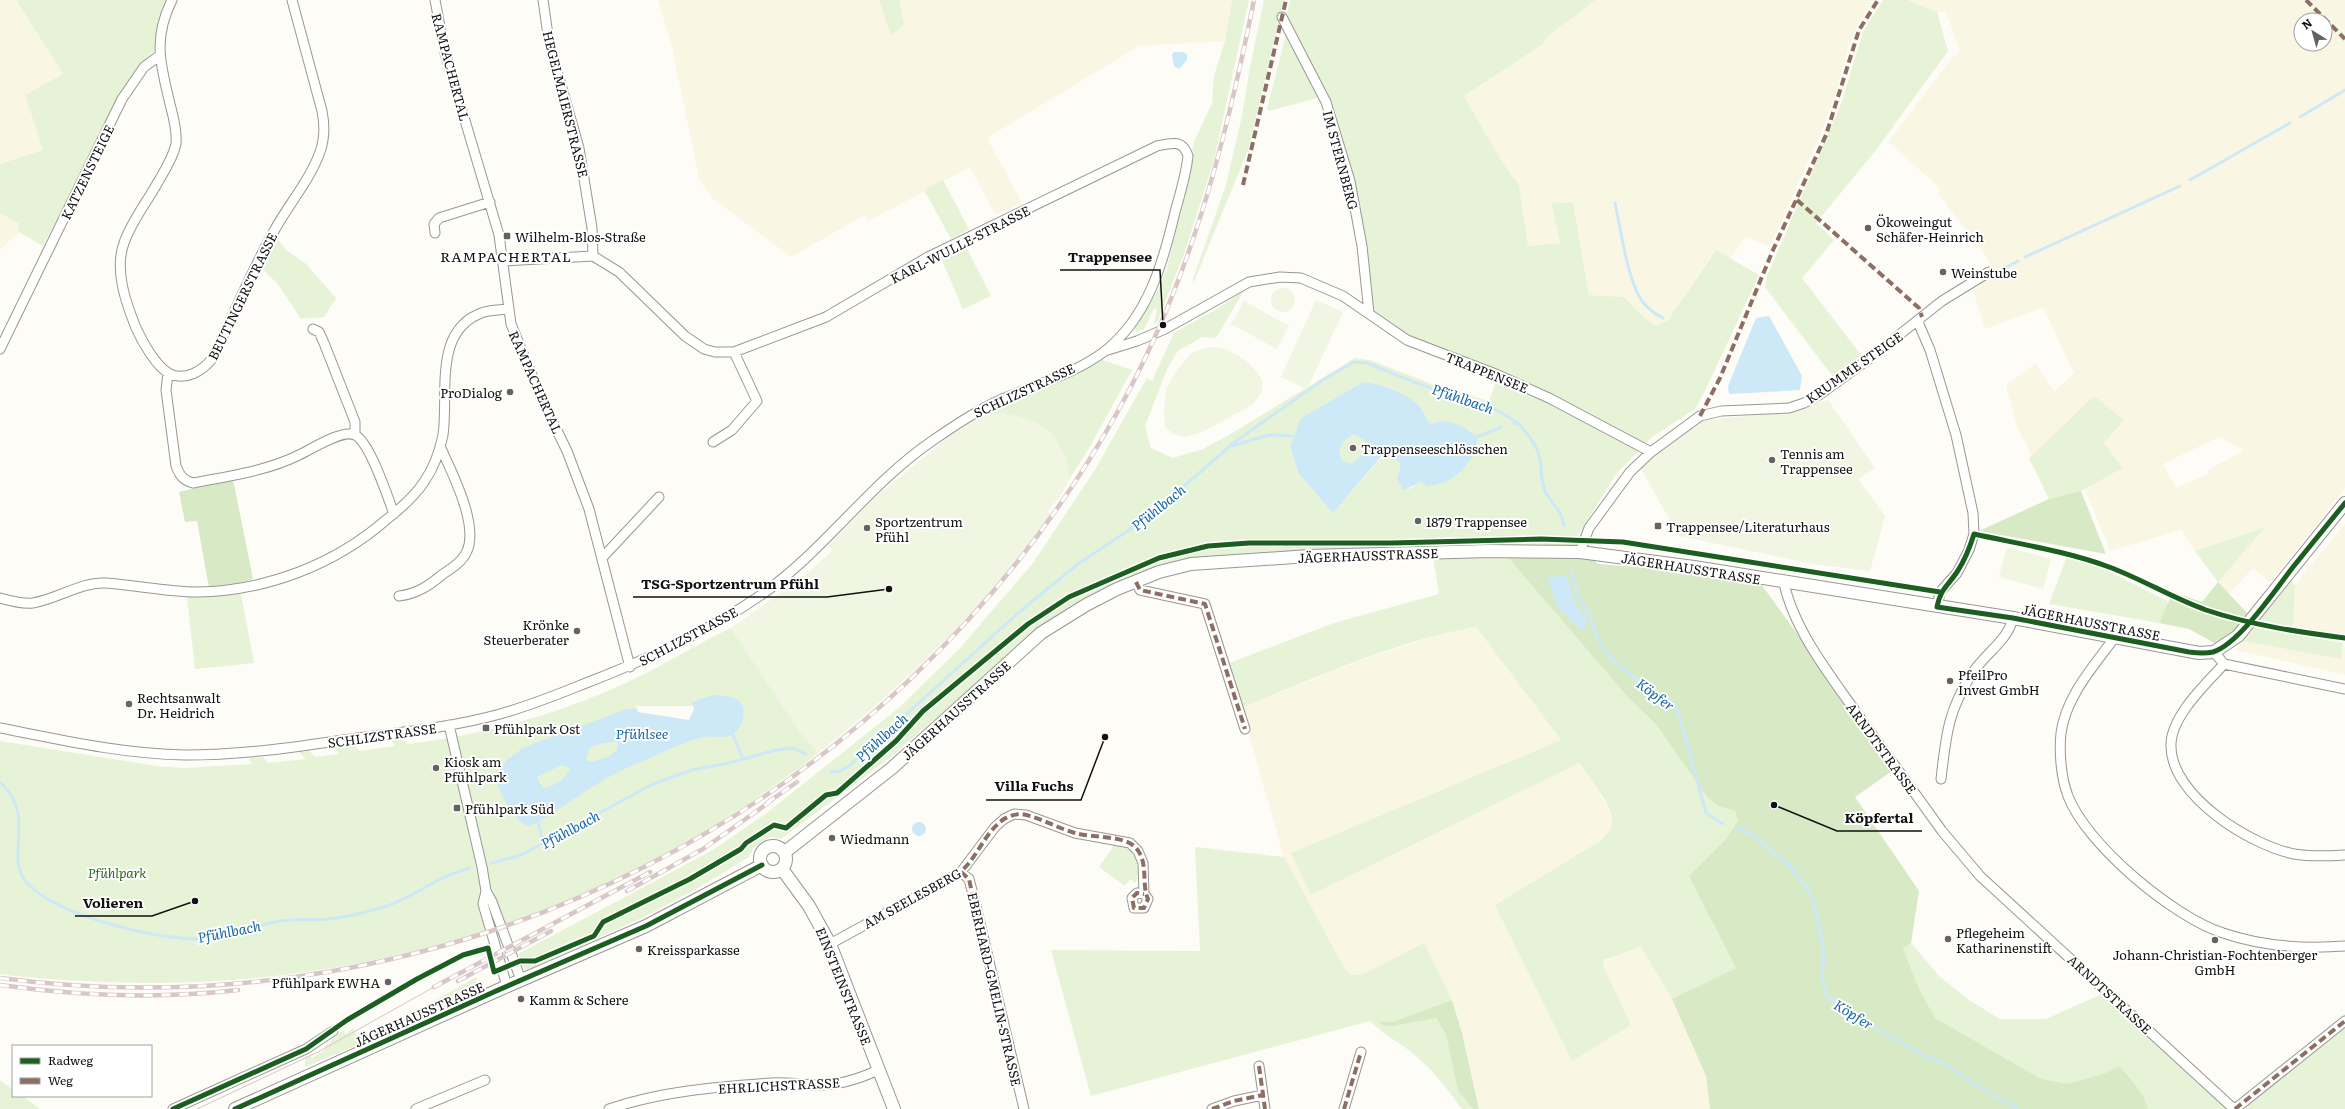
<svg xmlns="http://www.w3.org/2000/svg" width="2345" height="1109" font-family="Literata,serif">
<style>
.farmland{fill:#f9f7e4;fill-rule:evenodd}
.green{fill:#e7f3d7;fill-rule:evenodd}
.forest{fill:#d8eac5}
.pitch{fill:#f0f6e1}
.water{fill:#cde8f7;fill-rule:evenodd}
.pier{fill:#fdfcf7}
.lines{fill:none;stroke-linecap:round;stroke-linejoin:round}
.stream{stroke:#cde8f7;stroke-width:3}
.minor-casing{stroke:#979795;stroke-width:11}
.tertiary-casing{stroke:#979795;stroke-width:14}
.minor{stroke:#fffffe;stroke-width:9}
.tertiary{stroke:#fffffe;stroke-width:12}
.tram{stroke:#d9c6c7;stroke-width:1}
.rail-casing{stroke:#d9c6c7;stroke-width:4.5}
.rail{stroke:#fff;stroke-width:3;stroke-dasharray:9;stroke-linecap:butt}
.quiet{stroke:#8d6e63;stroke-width:4;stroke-dasharray:8 4;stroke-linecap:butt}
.cycleway-casing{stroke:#fff;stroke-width:8}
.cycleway{stroke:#1b5e20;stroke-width:5}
.poi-dot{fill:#646362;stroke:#fff;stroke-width:1.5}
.labels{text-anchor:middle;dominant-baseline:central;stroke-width:4;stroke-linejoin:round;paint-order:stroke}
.street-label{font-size:13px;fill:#111;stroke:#fff}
.poi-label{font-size:13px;fill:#111;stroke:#fff;text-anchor:start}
.park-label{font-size:13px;font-style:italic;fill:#2f6b1f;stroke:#fff}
.neighbourhood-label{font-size:14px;letter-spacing:1px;fill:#111;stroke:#fff}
.water-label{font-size:14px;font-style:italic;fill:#1768a6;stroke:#fff}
.leader{fill:none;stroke:#111;stroke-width:1.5}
.callout-dot{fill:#111;stroke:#fff;stroke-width:1.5}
.callout-label{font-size:14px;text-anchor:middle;font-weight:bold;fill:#111;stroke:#fff;stroke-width:4;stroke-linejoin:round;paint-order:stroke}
</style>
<rect width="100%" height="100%" fill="#fdfcf7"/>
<path class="farmland" d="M0,0H16L63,74L25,95L43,150L0,164Z
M658,0H879L891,36L904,24L899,0H1232L1225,41L1139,46L987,138L1022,203L995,215L970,167L869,221L865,215L791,257L713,199L699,179L672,47Z
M1596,0H1874L1864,13L1848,47L1836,92L1820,135L1770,246L1746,237L1730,258L1715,250L1668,320L1657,326L1642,316L1624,297L1589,295L1573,203L1551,202L1560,243L1528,246L1519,185L1502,162L1464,96L1543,44L1548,36Z
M1908,0H2345V488L2270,583L2253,568L2229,594L2218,582L2264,527L2195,551L2181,530L2110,551L2085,489L2123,468L2104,443L2124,420L2032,456L2017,427L2006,385L2036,363L2054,392L2074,373L2043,307L1985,329L1972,286L1995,276L1986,256L1939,195L1940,188L1888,142L1951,59L1960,51L1946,12H1937ZM2301,20H2325V44H2301ZM2219,437L2244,450L2208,470V474L2176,488L2163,464Z
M0,213L18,223L19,232L0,250Z
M2345,524V634L2293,628L2295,585Z
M1476,627L1561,740L1292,853L1311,895L1578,763L1596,786L1610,812L1613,821L1608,833L1600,841L1495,905L1603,966L1604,961L1641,947L1672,999L1696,1051L1706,1076L1710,1109H1479L1462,1033L1452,1000L1424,943L1364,974L1351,975L1346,971L1291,871L1284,857L1241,708L1361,660L1448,632Z
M2243,641L2341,659L2343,647H2345V675L2236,650Z"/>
<path class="green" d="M16,0H170L167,4L154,51L137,68L43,246L19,232L18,223L0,213V164L43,150L25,95L63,74Z
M879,0H899L904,24L891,36Z
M1232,0H1249L1214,160L1184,254L1157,323L1154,324L1157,309L1154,308L1144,329L1136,332L1134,328L1158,290L1167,268L1183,203L1194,142L1212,103L1214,76L1225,41Z
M1264,0H1284L1248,150L1193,284V279L1226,185L1242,116L1250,67Z
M1290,0H1596L1548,36L1543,44L1464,96L1502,162L1519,185L1528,246L1560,243L1551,202L1573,203L1589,295L1624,297L1642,316L1657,326L1668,320L1716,250L1759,275L1705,391L1695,409L1652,437L1616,474L1574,542L1501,548L1895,937L1911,971L1903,949L1911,943L1939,976L1969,1000L2000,1019H2046L2113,989L2235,1104L2345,1014V1109H2148L2146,1102L2119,1066L2112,1070L2141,1109L1796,1021L1689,876L1737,968L1672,999L1641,947L1604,960L1603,966L1631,1025L1572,1061L1495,905L1600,841C1606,835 1613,828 1612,819C1611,803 1588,776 1579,763L1311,895L1291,853L1561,740L1476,627C1395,641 1317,677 1241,708L1227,664L1334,623L1439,594L1432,549L1185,561L1043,626L891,757L781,839L771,837L763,841L754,848L749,857L698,888L644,917L525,971L518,954L713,850L768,812L900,707L960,648L1033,563L1096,468L1147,378L1152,381L1174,333L1220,307L1245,289L1216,338L1202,337L1178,351L1168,367L1145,426L1151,448L1173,458L1203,449L1229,435L1355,358L1370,360L1437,386L1489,401L1498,376L1420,346L1363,306C1369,245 1337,157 1321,97L1269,111L1267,109L1286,34V17ZM1363,382L1422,409L1424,417L1430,424C1451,423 1462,422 1477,437C1470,469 1459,479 1427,486L1421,482L1409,489L1397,479L1401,463L1385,453L1333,513L1299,474L1290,447L1301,418Z
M1883,0H1908L1937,12L1948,51L1876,150L1816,223L1834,240L1802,278L1861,355L1833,377L1765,287L1766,279L1841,104L1863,32Z
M943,180L969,229L951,239L924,190Z
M278,240L286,250L305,263L336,298L324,317L301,319L278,284L262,269Z
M965,245L991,296L963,309L941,258Z
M1103,360L1132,370L1088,450L1048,512L1051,515L969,615L949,437L987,414Z
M2094,396L2124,420L2104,443L2123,468L2081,491L2049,499L2029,458Z
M1354,434L1368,443C1368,451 1356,463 1349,463L1342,460L1339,451L1344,441Z
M2265,527L2218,582L2195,551Z
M2067,556L2106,570L2169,602L2159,623L2049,604Z
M2291,581L2295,585L2293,628L2259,621Z
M241,594L254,663L195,669L187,597Z
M731,628L801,733L818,753C801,768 783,779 765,792C577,927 335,992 105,982C70,980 34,979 0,974V741L157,766L184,768L252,764L249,758L263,757L268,763L306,759L299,752L309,751L316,757L339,754L334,747L354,744L359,751L395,746L390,739L402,737L407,744C486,734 557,715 630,681C664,665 697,644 731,628Z
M2255,628L2343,643L2341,659L2243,641Z
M1115,844C1137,847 1141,864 1136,883L1130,879L1125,886L1099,867Z
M1195,847L1284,857L1346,971L1351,975L1364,974L1424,943L1452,1000L1392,1022L1378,1021L1382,1025L1436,1018L1446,1035L1458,1091L1473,1109H1462C1446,1087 1431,1068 1410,1051C1396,1041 1382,1033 1370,1021L1091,1096L1051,950L1200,951Z
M477,977L475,986L430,1008L475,987L479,979L478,987L474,990L410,1023L305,1067V1057L310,1055L312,1058L325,1050L324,1047L343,1030L346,1034L353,1028L360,1041Z
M0,1080L13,1090V1096H22L40,1109H0Z"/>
<path class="forest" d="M233,479L253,579L231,586L209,588L197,521L185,522L179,492Z
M2081,491L2106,554L1979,531L2049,499Z
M1574,542L1598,564L1756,577L1895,769L1855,797L1919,891L1911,943L1903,949L1919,989L1935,1018L2041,1079L2067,1084L2106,1073L2119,1066C2130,1078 2144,1092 2148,1109H1710L1706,1076L1672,999L1736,968L1689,876L1726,839L1738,821L1735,811L1718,806L1707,797L1656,724L1628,697L1500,548Z
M2218,582L2249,615L2236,632L2218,645L2189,629L2159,623L2173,592L2202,602Z
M1452,1000L1462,1033L1479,1109H1473L1458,1091L1446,1035L1436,1018L1393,1026L1382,1025L1378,1021L1392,1022Z"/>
<path class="pitch" d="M1271 300a12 12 0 1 1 24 0a12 12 0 1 1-24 0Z
M1316,300L1343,312L1307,389L1281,377Z
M1244,301L1289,326L1277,349L1231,324Z
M1209,347C1231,346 1252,362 1263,381L1261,393L1252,405L1202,432L1186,437L1173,434L1165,427L1164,414L1166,389L1177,370L1193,352Z
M1828,400L1875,468L1858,479L1885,516L1870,571L1813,564L1679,536L1641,469L1651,457L1699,422L1714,419L1780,413Z
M1002,413C1033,418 1054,426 1065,457C1067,464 1071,474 1068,481C1065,492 1054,503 1048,512L1051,515C1024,549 998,584 968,616C922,666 871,711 818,753L801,733L731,628L803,577L833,550L829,546L872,500L949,437L987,414Z
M2007,547L2051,559L2043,589L1999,577Z"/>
<path class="water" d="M1174,52H1182L1187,54V60L1179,69L1174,66L1172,55Z
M1769,316L1802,376L1800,390L1729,394L1728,386L1756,318Z
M1363,382C1384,385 1405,392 1420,407C1424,412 1426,419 1430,424C1446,417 1465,425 1477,437C1476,463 1453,485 1427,486L1421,482L1404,490L1397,479L1401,463L1384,453L1333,513L1299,474L1290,447L1301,418ZM1354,434L1368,443C1368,450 1356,463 1349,463L1342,460L1339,451L1344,441Z
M1567,576L1576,604L1588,620L1583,632L1558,608L1547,577Z
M713,695C721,695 732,696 739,701C748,709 743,727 734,733C725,740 715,735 705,737C689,739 649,759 631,766C598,780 569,804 538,822L528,826L522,823L510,810L500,791L496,780V774L508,759L523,748L535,743L627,709L694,708L692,702ZM618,742L617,750L608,757L592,762L586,760L589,748L603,743ZM562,765L570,768C566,778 555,787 543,788L537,779L538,776Z
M912 829a7 7 0 1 1 14 0a7 7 0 1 1-14 0Z"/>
<path class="pier" d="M636,706H693L694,709L689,720L638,712Z"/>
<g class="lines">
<path class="stream" d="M2300,117L2345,90
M2190,180L2290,123
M1615,203C1621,230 1627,279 1642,301C1648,309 1655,314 1663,318
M2025,257L2180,186
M1989,276L2018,261
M1514,423L1519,424C1528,434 1538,446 1540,459C1542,471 1540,481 1546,493C1553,507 1560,506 1564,525
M1477,437L1501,427
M1232,446L1269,435L1294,436
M1572,571L1579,597L1591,617L1597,638L1610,658L1648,689L1672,702L1678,711L1706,813L1723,824
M733,735L743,759
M831,772L840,771L850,765L1017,614L1078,564L1147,518L1236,441L1323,380L1354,362L1367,363C1392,373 1418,385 1443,392C1472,400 1495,406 1519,424
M0,782C38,816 3,858 27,883C58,916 156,940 200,939C227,938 253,925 280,921C296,919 312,920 328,919C348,917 368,912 387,906C406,900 424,887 441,879C450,874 460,871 470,868
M538,822L543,843
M1737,828L1751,834L1789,865L1806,887L1815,904L1824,952L1822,979L1827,996L1844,1010L1927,1057L1946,1064L1974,1084L2018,1109
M492,863L521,855L653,784L692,770L733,762L776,750L793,748L806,754"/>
<g class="minor-casing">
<path id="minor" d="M172,0C152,40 161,66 171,108C174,119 177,132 176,144C173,158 165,170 158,182C147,202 131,222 124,243C114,270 126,303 136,328C142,341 156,367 170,374C186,381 202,371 212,359C233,316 251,272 274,231C288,205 310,180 320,152C325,138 325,126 322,111L292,0
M435,0L445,53L499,235L511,324L543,402L567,451L589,509L630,667
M543,0L549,42L579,148L592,228L593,256
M1282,17L1326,102L1350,181L1362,246L1369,313
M435,233L434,224L439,218L490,202
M1918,322L1930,350L1956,435L1973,513L1974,534L1969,550L1957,573L1940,592L1937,607
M313,329L319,332L324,343L355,422V435
M0,349L122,99L144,67L159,56
M1108,350L1137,341L1165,329L1249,282L1280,277L1301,278L1343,296L1407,340L1498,375L1549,398L1651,452
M168,373L166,390L176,466C180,476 183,480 193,483C229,476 267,471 299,455C312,449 342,429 355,435C370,442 388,498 394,514
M713,442L732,430L757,401L734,352
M1580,552L1589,528L1630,472L1651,452L1700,416L1721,411L1789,408L1804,403L1819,395L1870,358L1942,301L1989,272
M602,558L659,497
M1136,582L1140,590L1205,604L1245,729
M1784,583C1794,630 1830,675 1858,715C1886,753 1914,792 1942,831L1980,876L2234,1109
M399,596C417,594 430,585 443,574C452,568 463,561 467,551C479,524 451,471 440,446
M0,598C11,601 22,604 33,603C57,599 81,582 105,583C136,585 166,592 197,592C266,591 334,565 386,520C400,509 414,497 424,482C433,469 440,450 443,435C449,394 432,329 484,312C492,310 500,310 508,309
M2115,637C2094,666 2066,696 2061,733C2059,752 2061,778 2068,796C2086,844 2173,917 2223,933C2261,946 2305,949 2345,946
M2214,652L2224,664L2345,689
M2224,664C2206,684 2170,717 2171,746C2171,796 2250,845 2294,854C2310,857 2329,856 2345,855
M449,725L482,867L486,891L483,904L507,986
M0,728C61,740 123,754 185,755C239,755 291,748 343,740C395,733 449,728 500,714C528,706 554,696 581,685C644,661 706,633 761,595C825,550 868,485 932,441C954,426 976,411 1000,400C1034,385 1075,374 1105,351C1148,317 1163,263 1175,212C1180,194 1186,175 1188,156C1183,139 1171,143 1157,146L928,257L826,317L734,352H715L704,349L685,336L619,272L593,256L503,261
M1941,779C1946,735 1948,710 1973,672C1986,653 2008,640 2013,618
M961,872L969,879L975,902L1024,1109
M486,891L492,902L521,980
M830,944L961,872L995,827L1004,819L1014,814L1026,815L1075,833L1130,843L1138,851L1143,863L1144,894L1148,899L1144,908H1134L1132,898L1137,893L1144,894
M1259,1066L1265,1109
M173,1109L306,1049L333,1031
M416,1109L485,1080
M609,1109C662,1091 716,1087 771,1083C787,1082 803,1085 819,1085C840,1085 859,1079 878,1070
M1212,1109L1234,1101L1263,1095
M1344,1109L1361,1052
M2235,1109L2345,1021"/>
</g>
<g class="tertiary-casing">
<path id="tertiary" d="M760 859a13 13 0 1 1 26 0a13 13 0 1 1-26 0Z
M785,852L892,768L1041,633L1086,605L1117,589L1159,572L1191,564L1309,556L1490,551L1580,552L1694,567L2013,618L2199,653L2214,652L2238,636L2345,503
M782,869L809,906L830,944L894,1109
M235,1109L496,991L646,926L762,865"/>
</g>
<use href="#minor" class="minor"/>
<use href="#tertiary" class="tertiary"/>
<path class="tram" d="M197,1109L318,1052L434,987"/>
<g class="rail-casing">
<path id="rail" d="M767,803L797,782
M627,891L703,849L771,801
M0,978C452,1038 897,809 1118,411C1190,281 1225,145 1254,0
M458,981L551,931
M0,985C78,996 160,999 238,990
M434,987L650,872"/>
</g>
<use href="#rail" class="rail"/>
<path class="quiet" d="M2306,0L2345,39
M1243,185L1286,0
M1797,200L1919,308L1922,317
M1700,416L1720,378L1773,250L1826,135L1859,30L1878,0
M1136,582L1140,590L1205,604L1245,729
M961,872L969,879L989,970
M954,876C976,864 982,834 1004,819C1009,816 1015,814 1021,814C1040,817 1057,828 1075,833C1092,838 1125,835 1136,848C1149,862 1141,884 1148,899L1144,908H1134L1132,898L1137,893L1144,894
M1259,1066L1265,1109
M1212,1109L1234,1101L1263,1095
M1344,1109L1361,1052
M2235,1109L2345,1021"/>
<g class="cycleway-casing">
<path id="cycleway" d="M2345,503L2293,567C2276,589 2239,644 2213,652C2205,654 2196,653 2189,652L2013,618L1937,607C1941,588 1947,587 1957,572C1965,560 1970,547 1974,534C2019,544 2066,551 2109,567C2142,579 2172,598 2206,610C2251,625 2298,632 2345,638
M173,1109L306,1049L347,1020L417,979L463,955L488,948L494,972L520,961H535L594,936L603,922L690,879L741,849L746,843L774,825L786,828L826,795L837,793L896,741L923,711L1028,624L1069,597L1159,558L1208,546L1249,543H1392L1541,539L1623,542L1940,592
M235,1109L496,991L646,926L762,865"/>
</g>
<use href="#cycleway" class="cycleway"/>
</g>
<g class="poi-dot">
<circle cx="1868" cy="228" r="4"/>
<rect x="503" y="232" width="8" height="8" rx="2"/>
<circle cx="1943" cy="272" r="4"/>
<circle cx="510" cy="392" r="4"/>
<circle cx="1353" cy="448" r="4"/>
<circle cx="1772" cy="460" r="4"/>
<circle cx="1418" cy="521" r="4"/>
<rect x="1654" y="522" width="8" height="8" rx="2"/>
<circle cx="867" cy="528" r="4"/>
<circle cx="577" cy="631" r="4"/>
<circle cx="1950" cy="681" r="4"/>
<circle cx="129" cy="704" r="4"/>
<rect x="482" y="724" width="8" height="8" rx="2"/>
<circle cx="436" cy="768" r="4"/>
<rect x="453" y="804" width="8" height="8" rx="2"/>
<circle cx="832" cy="838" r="4"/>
<circle cx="1948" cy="939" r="4"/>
<circle cx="2215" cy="940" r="4"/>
<circle cx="639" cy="949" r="4"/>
<circle cx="388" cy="982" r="4"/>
<circle cx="521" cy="999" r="4"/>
</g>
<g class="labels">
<g class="street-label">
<text transform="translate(451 67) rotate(75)">RAMPACHERTAL</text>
<text transform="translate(566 104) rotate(76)">HEGELMAIERSTRASSE</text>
<text transform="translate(1341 160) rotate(75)">IM STERNBERG</text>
<text transform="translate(87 172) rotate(-64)">KATZENSTEIGE</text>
<text transform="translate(960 244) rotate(-27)">KARL-WULLE-STRASSE</text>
<text transform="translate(242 296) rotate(-64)">BEUTINGERSTRASSE</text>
<text transform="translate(1854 367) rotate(-35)">KRUMME STEIGE</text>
<text transform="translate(1487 372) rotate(22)">TRAPPENSEE</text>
<text transform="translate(536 382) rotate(66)">RAMPACHERTAL</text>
<text transform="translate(1024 390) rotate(-25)">SCHLIZSTRASSE</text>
<text transform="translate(1368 555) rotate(-2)">JÄGERHAUSSTRASSE</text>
<text transform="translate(1691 568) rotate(9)">JÄGERHAUSSTRASSE</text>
<text transform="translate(2091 622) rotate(11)">JÄGERHAUSSTRASSE</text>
<text transform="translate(688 636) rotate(-28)">SCHLIZSTRASSE</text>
<text transform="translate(956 710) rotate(-42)">JÄGERHAUSSTRASSE</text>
<text transform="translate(382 735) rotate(-8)">SCHLIZSTRASSE</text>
<text transform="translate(1882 748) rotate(54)">ARNDTSTRASSE</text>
<text transform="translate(912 898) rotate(-29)">AM SEELESBERG</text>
<text transform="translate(844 986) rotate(68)">EINSTEINSTRASSE</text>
<text transform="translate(995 989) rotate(77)">EBERHARD-GMELIN-STRASSE</text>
<text transform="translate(2110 994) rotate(43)">ARNDTSTRASSE</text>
<text transform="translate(419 1014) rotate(-24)">JÄGERHAUSSTRASSE</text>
<text transform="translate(779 1085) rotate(-3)">EHRLICHSTRASSE</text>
</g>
<g class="poi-label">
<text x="1876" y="221">Ökoweingut<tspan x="1876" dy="15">Schäfer-Heinrich</tspan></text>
<text x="515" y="236">Wilhelm-Blos-Straße</text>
<text x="1951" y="272">Weinstube</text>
<text x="502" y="392" text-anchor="end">ProDialog</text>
<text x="1361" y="448">Trappenseeschlösschen</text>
<text x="1780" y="453">Tennis am<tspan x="1780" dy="15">Trappensee</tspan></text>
<text x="875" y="521">Sportzentrum<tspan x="875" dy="15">Pfühl</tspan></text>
<text x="1426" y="521">1879 Trappensee</text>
<text x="1666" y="526">Trappensee/Literaturhaus</text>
<text x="569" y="624" text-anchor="end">Krönke<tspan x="569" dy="15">Steuerberater</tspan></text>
<text x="1958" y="674">PfeilPro<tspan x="1958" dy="15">Invest GmbH</tspan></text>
<text x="137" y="697">Rechtsanwalt<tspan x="137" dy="15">Dr. Heidrich</tspan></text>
<text x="494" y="728">Pfühlpark Ost</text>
<text x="444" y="761">Kiosk am<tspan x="444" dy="15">Pfühlpark</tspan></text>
<text x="465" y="808">Pfühlpark Süd</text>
<text x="840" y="838">Wiedmann</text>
<text x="1956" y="932">Pflegeheim<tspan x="1956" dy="15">Katharinenstift</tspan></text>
<text x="647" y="949">Kreissparkasse</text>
<text x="2215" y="954" text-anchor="middle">Johann-Christian-Fochtenberger<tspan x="2215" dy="15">GmbH</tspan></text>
<text x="380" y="982" text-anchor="end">Pfühlpark EWHA</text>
<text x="529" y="999">Kamm &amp; Schere</text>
</g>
<g class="park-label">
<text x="117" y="872">Pfühlpark</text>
</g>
<g class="neighbourhood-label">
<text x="506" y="256">RAMPACHERTAL</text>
</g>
<g class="water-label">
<text transform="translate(1463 398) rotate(19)">Pfühlbach</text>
<text transform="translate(1158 507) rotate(-39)">Pfühlbach</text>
<text transform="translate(1656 694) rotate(37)">Köpfer</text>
<text x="642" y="733">Pfühlsee</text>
<text transform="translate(881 737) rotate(-42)">Pfühlbach</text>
<text transform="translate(570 829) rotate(-28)">Pfühlbach</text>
<text transform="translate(229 931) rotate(-11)">Pfühlbach</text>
<text transform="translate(1854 1014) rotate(32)">Köpfer</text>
</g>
</g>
<path class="leader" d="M1163 325L1160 270H1060M889 589L827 597H633M1105 737L1081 800H986M1774 805L1837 831H1922M195 901L152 916H75"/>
<g class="callout-dot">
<circle cx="1163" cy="325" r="4"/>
<circle cx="889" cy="589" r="4"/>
<circle cx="1105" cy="737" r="4"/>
<circle cx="1774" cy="805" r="4"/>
<circle cx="195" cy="901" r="4"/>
</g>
<g class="callout-label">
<text x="1110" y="262">Trappensee</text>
<text x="730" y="589">TSG-Sportzentrum Pfühl</text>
<text x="1034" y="791">Villa Fuchs</text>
<text x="1879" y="823">Köpfertal</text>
<text x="113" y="908">Volieren</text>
</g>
<rect x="12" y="1045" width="140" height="52" fill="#ffffff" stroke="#a0a0a0"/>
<rect x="20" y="1058" width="20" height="6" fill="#1b5e20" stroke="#a0a0a0"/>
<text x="48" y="1065" font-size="12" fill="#111111">Radweg</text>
<rect x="20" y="1078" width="20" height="6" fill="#8d6e63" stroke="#a0a0a0"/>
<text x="48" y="1085" font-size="12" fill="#111111">Weg</text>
<g transform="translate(2313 32) rotate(323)"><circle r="19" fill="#ffffff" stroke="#a0a0a0"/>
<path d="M0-3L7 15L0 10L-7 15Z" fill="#646362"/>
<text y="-6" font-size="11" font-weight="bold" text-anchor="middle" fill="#111111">N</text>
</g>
</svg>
